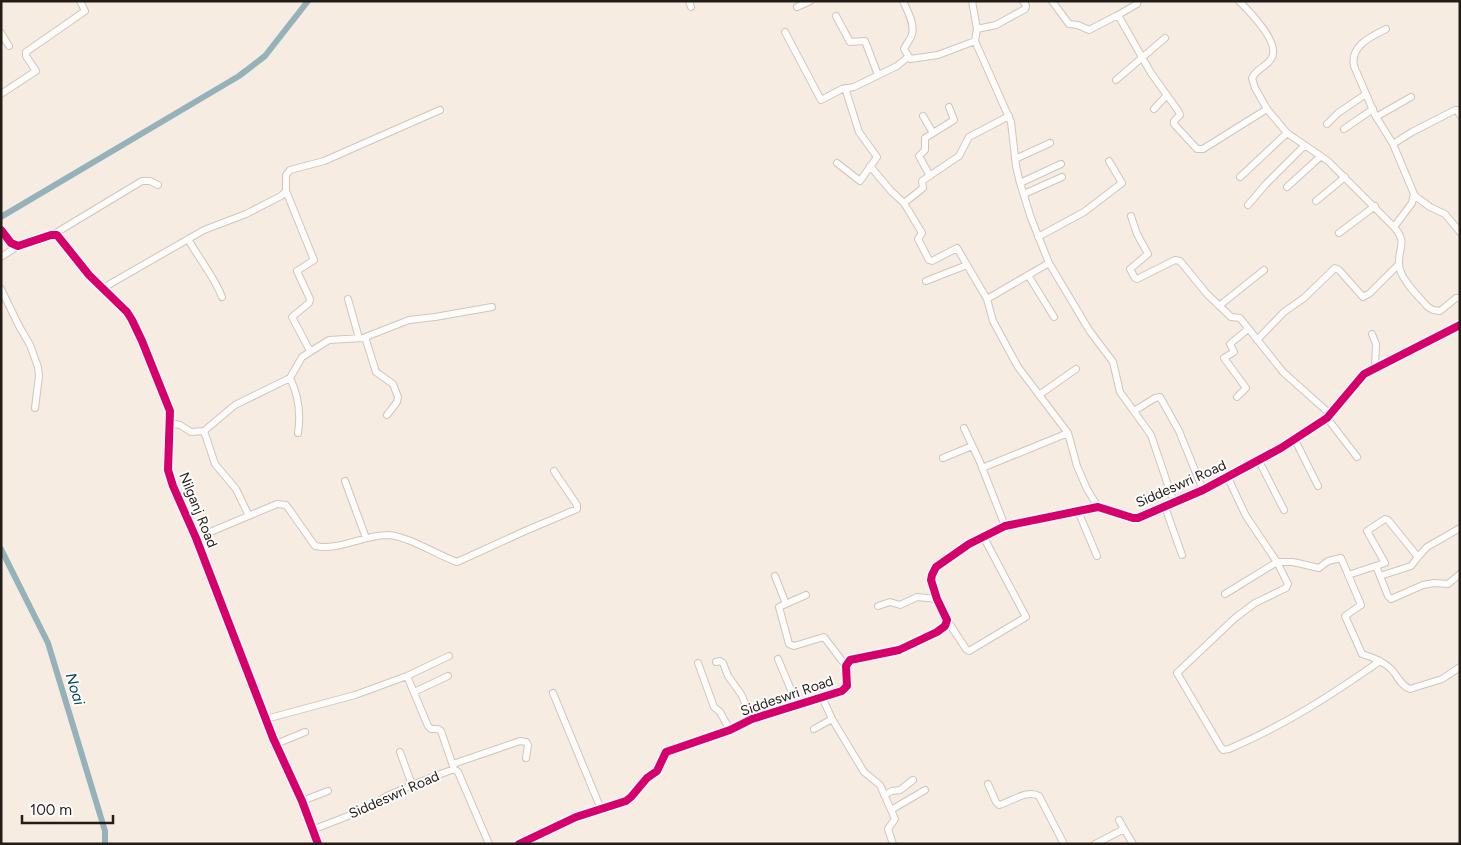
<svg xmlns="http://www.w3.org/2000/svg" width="1461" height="845" font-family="Figtree,sans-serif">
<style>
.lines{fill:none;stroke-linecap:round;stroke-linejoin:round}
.canal{stroke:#95b1ba;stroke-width:6}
.minor-casing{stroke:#cec6bd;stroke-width:8}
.minor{stroke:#fefcfa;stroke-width:6}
.cycleway-casing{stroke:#fcfcfc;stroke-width:11}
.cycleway{stroke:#d6006c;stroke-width:8}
.labels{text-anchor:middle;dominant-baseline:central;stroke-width:4;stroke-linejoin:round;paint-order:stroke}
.street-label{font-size:14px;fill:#241d17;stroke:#fcfcfc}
.water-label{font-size:15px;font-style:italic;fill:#004356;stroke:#fcfcfc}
</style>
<rect width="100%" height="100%" fill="#f7ece1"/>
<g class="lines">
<path class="canal" d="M1,217L239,76L265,56L308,1
M1,549L48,643L105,831V844"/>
<g class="minor-casing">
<path id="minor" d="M689,1L691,7
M903,1C907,10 915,24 912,34C911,39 906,44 904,49L910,59L938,55L975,41
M972,1L977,29L975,41L1011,122L1016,166L1020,183L1031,218L1049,263L987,299L993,321L1018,367L1068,433L1077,466L1087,489L1098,507
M1052,1L1069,24L1078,25L1089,30L1118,15
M1138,1L1137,4L1118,15L1151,73L1179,112L1180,115L1174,121V124L1197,149H1203L1267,109
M1239,1C1249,11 1282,44 1271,59C1266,67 1256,69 1252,78L1255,88L1267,109L1287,133L1328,161L1394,227C1408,243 1398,247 1399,264C1399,278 1419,297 1428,307L1433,310L1440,311L1456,298H1460
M797,7L810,1
M836,16L850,42L865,41L878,75
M977,29L996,25L1025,9L1026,6L1023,1
M1386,29C1370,37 1350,46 1354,66L1375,115L1393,144L1414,194L1412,203L1394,227
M785,32L821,100L842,89L854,87L897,66L908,57
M1,33L9,46
M1116,80L1165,38
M1,94L36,71L26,56V52L85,11L80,1
M1154,109L1166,96
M923,116L933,133
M1376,117L1411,97
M1327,124L1338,113L1366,94
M1344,129L1373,109
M1393,144L1412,132L1455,110H1457L1460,115
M1015,159L1050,143
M837,163L860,181L877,157L859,132L845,88
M870,166L891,191L904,203
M930,176L919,156L925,150V138L954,120L949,107
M1240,177L1287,133
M1020,183L1061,164
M1287,187L1321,156
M286,191L314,260L297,271L310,299L309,303L292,317L310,351
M1024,194L1062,177
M1415,196L1430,207L1445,214L1460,232
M1316,201L1345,177
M1248,205L1265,185L1305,145
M1131,216L1137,234L1148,254L1130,269L1135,278L1137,279L1175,260L1180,261L1207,294L1231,317L1240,318L1283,372L1330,414
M1,230L11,243L18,246L51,235H57L89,275L127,312L132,320L142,341L170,411L168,470L173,486L196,538L273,738L302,801L318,844
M1339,233L1375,206
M54,234L142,181H150L158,185
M1038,237L1084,212L1122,183L1109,161
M188,239C199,259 214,276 222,297
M1,257L18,246
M1049,263L1089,330L1113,362L1120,392L1151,435L1174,503
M1028,275L1054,317
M926,281L967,265
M103,288L204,230L246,214L281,196L286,191V175L290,170L324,161L440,110
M1,289L19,326L30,345L38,367L39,376L35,408
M348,299L359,338
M987,299L957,248L932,261L929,260L918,239L922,233L904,203L923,188L922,181L959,156L969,137L1009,116
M1219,306L1264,270
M1372,334L1376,344L1375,368
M365,337L376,372L393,384L398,397L397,402L387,415
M1257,340L1284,312L1304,298L1335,268L1339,270L1363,297L1370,293L1399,264
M290,378C299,396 301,413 298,433
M1039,395L1076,369
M1237,397L1246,388L1224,358L1234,352L1230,344L1248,329
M1134,411L1155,398L1160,397L1179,431L1203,490
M1327,418L1357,457
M170,423L180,425L191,432L204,431L235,405L290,378L302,357L329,340L363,338L409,320L435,317L492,307
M964,428L980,462L1005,526
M204,431L215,464L236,489L249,516
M1295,440L1318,486
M943,458L972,446
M1259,461L1284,510
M982,468L1068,433
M1228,478L1246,516L1277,562L1288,584L1286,588L1255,603L1235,618L1177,673L1222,749L1223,750L1229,749C1285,725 1330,696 1380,661
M345,481L366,538
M1165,507L1182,555
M1078,511L1097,556
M196,538L277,504L286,505L289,509L315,546C339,551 363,535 388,535C408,536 437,555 457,562L525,531L577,509V505L554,471
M1376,566L1388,596L1391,599L1423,585L1434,583L1448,584L1460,574
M1348,575L1385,563L1367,531L1385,519L1388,520L1418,557L1427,547L1460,528
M775,576L786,604
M1380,576L1411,566L1418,557
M1225,594L1277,562H1293L1319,568L1328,561L1341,558L1361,605L1345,616L1362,654C1372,657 1383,661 1391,669C1397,675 1401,686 1410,689L1442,679L1460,667
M806,595L779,607L789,644L794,646L824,637L846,666
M878,606L890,602L900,605L917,597L937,599
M947,620L966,649L969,651L1026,617L983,536
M778,659L797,704
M716,662L720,661L723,663L728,676L741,694L752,719
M698,663L714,707L720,712L730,730
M407,676L449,656
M414,692L448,676
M553,693L601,809
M822,697L832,719L864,772L880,785L895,819L888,829L893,844
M266,719L355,695L407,676L428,726L431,729H438L441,731L454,769
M814,729L832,719
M276,744L305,732
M400,752L412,785
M453,764L520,741L526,742L528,745L526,758
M988,784L996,802L999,805C1011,802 1027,789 1039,796L1064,844
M884,795L892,791L900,790L913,780
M302,801L328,791
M891,810L925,790
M1124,829L1133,844
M312,830L366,809L387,796L412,785L454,769L458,772L489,844
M519,844L576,817L626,801L631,797L647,778L657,771L666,752L730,730L752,719L842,691L847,686L846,666L850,660L899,650L937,632L945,626L947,620L937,599L931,580L932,575L936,567L969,544L1005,526L1093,508L1098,507L1133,518H1138L1203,490L1281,448L1327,418L1364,374L1460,325
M1095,844L1124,829L1119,820"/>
</g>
<use href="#minor" class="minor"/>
<g class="cycleway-casing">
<path id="cycleway" d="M1,230L11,243L18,246L51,235H57L89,275L127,312L132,320L142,341L170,411L168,470L173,486L196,538L273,738L302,801L318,844
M519,844L576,817L626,801L631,797L647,778L657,771L666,752L730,730L752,719L842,691L847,686L846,666L850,660L899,650L937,632L945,626L947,620L937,599L931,580L932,575L936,567L969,544L1005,526L1093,508L1098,507L1133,518H1138L1203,490L1281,448L1327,418L1364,374L1460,325"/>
</g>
<use href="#cycleway" class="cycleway"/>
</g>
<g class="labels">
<g class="street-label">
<text transform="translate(1181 484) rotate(-24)">Siddeswri Road</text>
<text transform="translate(198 510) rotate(68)">Nilganj Road</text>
<text transform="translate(787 696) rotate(-19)">Siddeswri Road</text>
<text transform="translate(394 795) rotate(-24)">Siddeswri Road</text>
</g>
<g class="water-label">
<text transform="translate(75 689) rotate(73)">Noai</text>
</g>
</g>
<rect width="1461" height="845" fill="none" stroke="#241d17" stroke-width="5"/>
<path d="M22 815v8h91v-8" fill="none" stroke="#241d17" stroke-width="2.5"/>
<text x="30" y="815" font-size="15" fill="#241d17" stroke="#fcfcfc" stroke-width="4" paint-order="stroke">100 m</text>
</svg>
